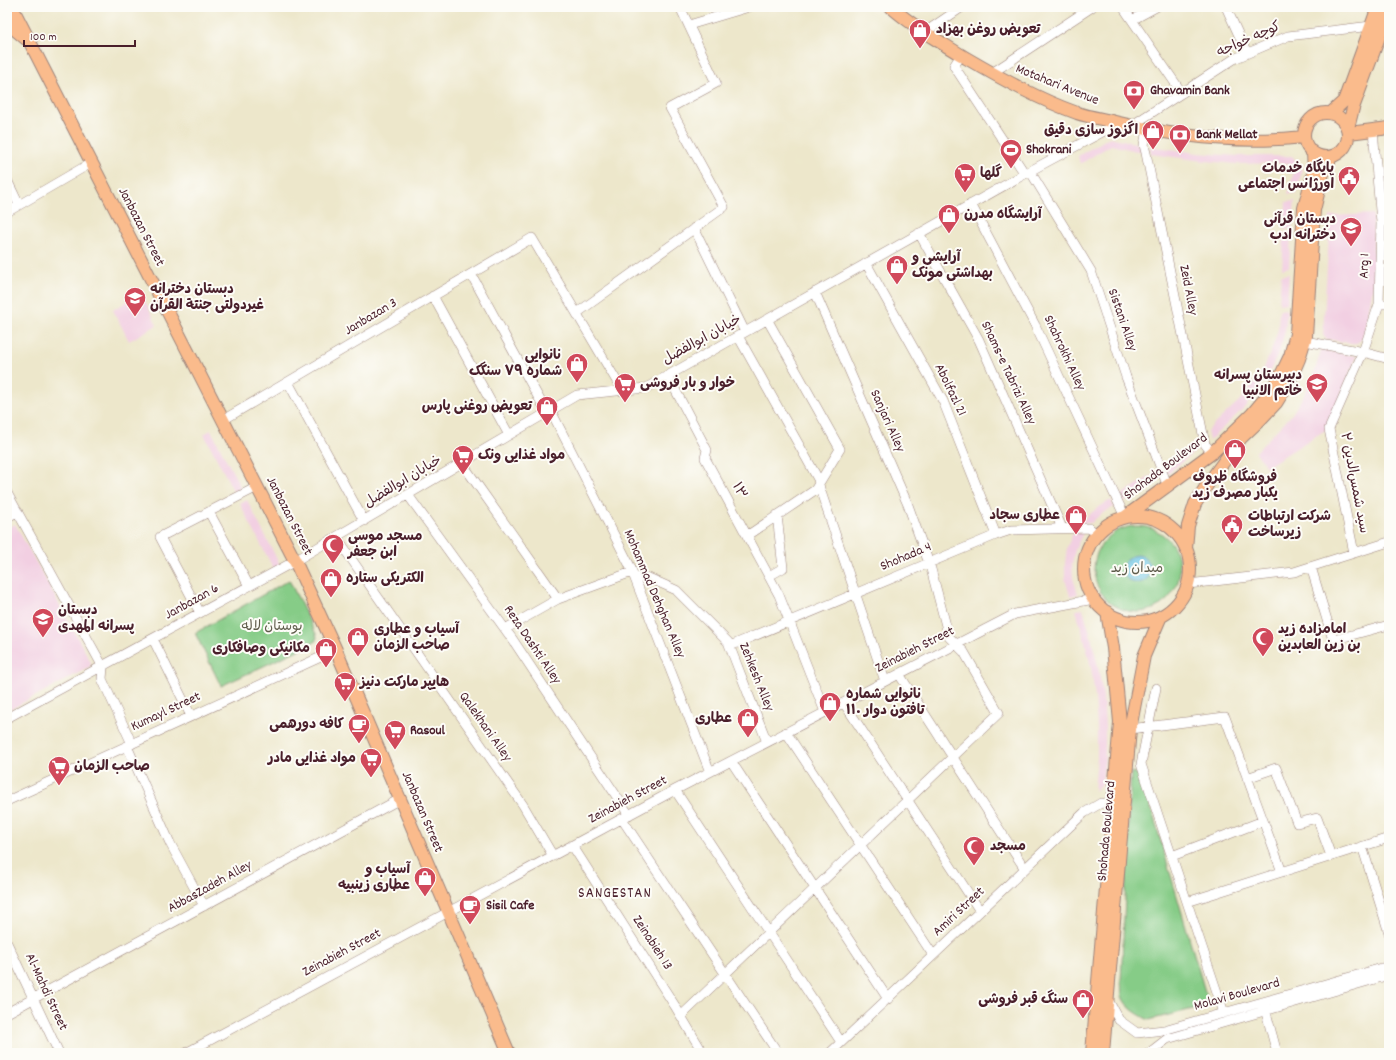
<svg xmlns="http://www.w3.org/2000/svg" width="1396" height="1060" font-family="Dekko,'Playpen Sans Arabic',sans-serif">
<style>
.built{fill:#f2cfe2}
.green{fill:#86cc87;stroke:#687659}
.water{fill:#65c2e3;stroke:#587087}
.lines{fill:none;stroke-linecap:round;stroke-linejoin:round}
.minor-casing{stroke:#9c837b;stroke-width:10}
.major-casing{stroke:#9c837b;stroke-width:14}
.minor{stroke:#fff;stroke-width:9}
.major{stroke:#fabb8c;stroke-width:12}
.labels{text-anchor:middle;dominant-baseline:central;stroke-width:4;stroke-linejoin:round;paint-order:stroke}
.poi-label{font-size:14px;font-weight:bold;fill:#4a1f2b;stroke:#fdfcf7;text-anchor:start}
.street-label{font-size:14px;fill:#4a1f2b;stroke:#fdfcf7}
.park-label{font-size:14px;fill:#5f5c4b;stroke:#fdfcf7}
.neighbourhood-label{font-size:15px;letter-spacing:1px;fill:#4a1f2b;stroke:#fdfcf7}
</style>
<rect width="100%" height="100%" fill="#fdfcf7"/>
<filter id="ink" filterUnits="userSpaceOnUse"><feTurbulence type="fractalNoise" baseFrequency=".025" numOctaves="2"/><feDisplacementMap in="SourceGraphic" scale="8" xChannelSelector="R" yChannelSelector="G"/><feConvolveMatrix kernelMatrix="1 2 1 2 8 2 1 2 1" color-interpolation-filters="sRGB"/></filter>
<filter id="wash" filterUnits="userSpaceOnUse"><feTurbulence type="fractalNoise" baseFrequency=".012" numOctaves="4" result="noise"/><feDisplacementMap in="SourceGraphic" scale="16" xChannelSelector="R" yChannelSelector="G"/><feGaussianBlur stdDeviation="0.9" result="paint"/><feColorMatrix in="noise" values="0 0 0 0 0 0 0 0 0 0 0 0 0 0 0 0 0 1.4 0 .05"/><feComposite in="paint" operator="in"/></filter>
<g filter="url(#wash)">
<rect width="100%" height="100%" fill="#ede7cb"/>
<path class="built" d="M1110,137L1139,144L1141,152L1111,145L1080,164L1078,156Z
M1150,146L1197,153L1238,156H1292L1300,165L1302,171L1297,193L1288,194L1294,171L1288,163L1237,164L1196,160L1151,154Z
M1295,201L1292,228L1284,230L1286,202Z
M1373,214L1374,281L1367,322L1362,339L1356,344L1326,339L1323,335L1330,216Z
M1291,235L1289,267L1282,269L1284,236Z
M1289,274L1287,303L1279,304L1281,275Z
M141,293L157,325L129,341L113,310Z
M1287,309L1285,332L1279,352L1270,371L1259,390L1245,407L1209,441L1207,431L1239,401L1252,385L1264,368L1272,349L1278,330L1279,310Z
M1321,350L1357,356L1327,429L1266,467L1256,452L1292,414L1304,395L1314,374Z
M211,430L241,488L234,492L204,434Z
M1199,439L1200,448L1168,473L1165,465Z
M1157,472L1159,479L1124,502L1121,495Z
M247,500L280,565L273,568L240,504Z
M1111,500L1114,507L1101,514L1091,523H1080L1097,508Z
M15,524L91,662L90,667L7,711V528Z
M1073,533H1083L1075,550L1072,564L1073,578L1078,594L1070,596L1065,579V563L1067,547Z
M1083,609L1091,636L1098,666L1103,696L1105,726V757L1102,783L1094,791L1097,757V727L1095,697L1091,667L1084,638L1076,610Z"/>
<path class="green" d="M1094 569a43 43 0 1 1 86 0a43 43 0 1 1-86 0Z
M289,580L316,634L317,637L315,642L221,686L195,633Z
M1131,772L1141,774L1209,1005L1149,1020C1139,1015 1126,1008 1122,996C1121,992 1122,986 1121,982Z"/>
<path class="water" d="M1123 569a14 14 0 1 1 28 0a14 14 0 1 1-28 0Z"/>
</g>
<g filter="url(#ink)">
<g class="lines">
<g class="minor-casing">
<path id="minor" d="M1123,7L1182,93
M1226,7L1247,53
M1132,20L1156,7
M689,25L749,7
M924,33L962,7
M961,55L954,66L1025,174
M992,73L1092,7
M1131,126L1234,59L1288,36L1371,26
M1147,130L1144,145L1146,153L1205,444L1212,453
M1030,171L1091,271L1126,377L1168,487
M7,180L19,205
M971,204L1035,325L1125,517
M7,212L91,163
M694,228L745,332
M919,233L979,340L1062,528
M866,263L943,401L996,535
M471,274L547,413
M433,296L509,435
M1379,304H1389
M577,313L724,207L670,108L716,83L680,7
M738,336L818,479L820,489L885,681
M1305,341L1363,352L1389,359
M668,376L707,450L705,458L779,595L825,712
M288,382L364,521
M551,411L630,566L710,772
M223,420L532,238L622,390
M462,463L558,599
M7,493L103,667
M408,495L513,640L629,815
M209,512L249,586
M7,517L18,512
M747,536L815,490L840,449L767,319
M336,537L523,805L553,856
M1354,553L1329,429L1363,352L1379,304L1381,222L1373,130
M1311,567L1333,640L1389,625
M634,576L649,578L676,590L728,642L767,742
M769,576L783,568L777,515
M1188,584L1294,572L1389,542
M200,613L160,537L257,487
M505,629L558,599L632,572
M153,639L191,716
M730,646L996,535L1011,530L1089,528L1097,534
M103,667L102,679L132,744
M899,674L1025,869
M1156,688L1141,764L1224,1013
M844,703L980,911
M7,718L295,561L577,395L646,388L1030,171L1119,123
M1130,729L1225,717L1282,872
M786,732L933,955
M127,746L170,843L204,906
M731,761L888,999
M1247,778L1276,768L1297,823L1317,818L1331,856
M675,790L841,1042
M7,801L336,650
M622,819L778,1053
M572,845L675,1006L703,1053
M1362,846L1389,933
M1172,856L1263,821
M1187,902L1389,838
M7,943L59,1053
M1107,998L1119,1020L1137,1033L1164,1030L1389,966
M1264,1005L1277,1053
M7,1013L400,799
M681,1016L999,713L964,652L949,637L931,569L908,505L815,292
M186,1053L675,790L1015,614L1094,599
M830,1053L1084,813L1101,803L1113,804
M1149,1053L1167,1039L1389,975"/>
</g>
<g class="major-casing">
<path id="major" d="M12,7L295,561L336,650L509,1053
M891,7C914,27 940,42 966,58C1002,79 1038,99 1077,113C1089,117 1103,119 1115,122C1177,137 1241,144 1304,137
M7,23L26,39
M1304 135a22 22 0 1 1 44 0a22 22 0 1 1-44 0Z
M1331,113L1344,101L1378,7
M1348,128L1353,108L1389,10
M1349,133L1389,128
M1084 569a53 53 0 1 1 106 0a53 53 0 1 1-106 0Z
M1125,517L1212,453L1252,414L1267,396L1280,377L1290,356L1296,334L1304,208L1314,171L1313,153
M1186,548L1188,526L1195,504L1209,482L1241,438L1259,421L1276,403L1289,382L1299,359L1306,336L1314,210L1323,173L1331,157
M1092,1053L1120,722L1113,648L1107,612
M1103,1053L1130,729L1144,656L1161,616"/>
</g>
<use href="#minor" class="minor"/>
<use href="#major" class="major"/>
</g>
</g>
<defs>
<g id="shop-pin" transform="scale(1.15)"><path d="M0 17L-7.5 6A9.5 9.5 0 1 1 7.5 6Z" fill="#d1495b" stroke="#fdfcf7"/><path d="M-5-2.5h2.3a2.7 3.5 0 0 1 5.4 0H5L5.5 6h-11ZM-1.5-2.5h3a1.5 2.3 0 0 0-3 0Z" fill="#fff"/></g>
<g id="bank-pin" transform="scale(1.15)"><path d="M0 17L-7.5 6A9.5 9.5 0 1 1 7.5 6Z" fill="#d1495b" stroke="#fdfcf7"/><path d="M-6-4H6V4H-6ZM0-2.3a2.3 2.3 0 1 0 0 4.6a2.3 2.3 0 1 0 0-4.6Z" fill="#fff"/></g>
<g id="stadium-pin" transform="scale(1.15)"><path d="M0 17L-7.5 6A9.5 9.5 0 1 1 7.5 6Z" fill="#d1495b" stroke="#fdfcf7"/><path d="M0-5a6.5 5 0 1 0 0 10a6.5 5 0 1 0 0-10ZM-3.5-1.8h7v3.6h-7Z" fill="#fff"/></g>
<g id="supermarket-pin" transform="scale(1.15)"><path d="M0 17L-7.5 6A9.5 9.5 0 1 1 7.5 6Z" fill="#d1495b" stroke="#fdfcf7"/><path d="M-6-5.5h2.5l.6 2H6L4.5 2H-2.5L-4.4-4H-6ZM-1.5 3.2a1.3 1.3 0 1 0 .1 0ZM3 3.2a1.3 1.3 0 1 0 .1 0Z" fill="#fff"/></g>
<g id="civic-pin" transform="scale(1.15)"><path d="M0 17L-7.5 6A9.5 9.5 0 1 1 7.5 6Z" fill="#d1495b" stroke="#fdfcf7"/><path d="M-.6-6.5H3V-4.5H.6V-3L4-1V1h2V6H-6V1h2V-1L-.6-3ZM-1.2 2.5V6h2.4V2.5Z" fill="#fff"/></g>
<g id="school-pin" transform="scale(1.15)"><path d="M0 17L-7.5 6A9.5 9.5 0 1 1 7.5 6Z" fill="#d1495b" stroke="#fdfcf7"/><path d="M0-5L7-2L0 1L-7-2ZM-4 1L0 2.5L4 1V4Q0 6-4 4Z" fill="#fff"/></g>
<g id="mosque-pin" transform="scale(1.15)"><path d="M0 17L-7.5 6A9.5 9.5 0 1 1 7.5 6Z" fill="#d1495b" stroke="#fdfcf7"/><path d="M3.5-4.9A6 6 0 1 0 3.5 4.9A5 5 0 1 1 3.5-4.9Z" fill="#fff"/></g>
<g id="cafe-pin" transform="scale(1.15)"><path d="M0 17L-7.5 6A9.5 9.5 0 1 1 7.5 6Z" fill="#d1495b" stroke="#fdfcf7"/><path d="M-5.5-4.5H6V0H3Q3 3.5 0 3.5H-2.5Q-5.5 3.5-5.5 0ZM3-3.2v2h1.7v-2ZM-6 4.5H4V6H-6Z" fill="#fff"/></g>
</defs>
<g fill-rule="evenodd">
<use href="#shop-pin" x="920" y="30"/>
<use href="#bank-pin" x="1134" y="91"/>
<use href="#shop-pin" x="1153" y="131"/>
<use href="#bank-pin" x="1180" y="135"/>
<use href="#stadium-pin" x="1011" y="150"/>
<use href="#supermarket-pin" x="965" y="174"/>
<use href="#civic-pin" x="1349" y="177"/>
<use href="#shop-pin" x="949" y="215"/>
<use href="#school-pin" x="1351" y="228"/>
<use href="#shop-pin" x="897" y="266"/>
<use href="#school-pin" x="135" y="298"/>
<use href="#shop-pin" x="577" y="364"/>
<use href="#supermarket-pin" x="625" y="384"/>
<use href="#school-pin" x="1317" y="384"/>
<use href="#shop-pin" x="547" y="407"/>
<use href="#shop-pin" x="1235" y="450"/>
<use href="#supermarket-pin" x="463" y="456"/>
<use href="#shop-pin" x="1076" y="516"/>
<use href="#civic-pin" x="1232" y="525"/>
<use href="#mosque-pin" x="333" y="545"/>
<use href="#shop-pin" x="331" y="579"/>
<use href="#school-pin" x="43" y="619"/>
<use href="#shop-pin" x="358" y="638"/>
<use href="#mosque-pin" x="1263" y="638"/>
<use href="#shop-pin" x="326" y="649"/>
<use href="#supermarket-pin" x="345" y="683"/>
<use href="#shop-pin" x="830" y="703"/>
<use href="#shop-pin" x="748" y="719"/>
<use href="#cafe-pin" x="359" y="725"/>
<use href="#supermarket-pin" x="395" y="731"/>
<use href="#supermarket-pin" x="371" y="759"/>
<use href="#supermarket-pin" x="59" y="767"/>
<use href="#mosque-pin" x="974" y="847"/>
<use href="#shop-pin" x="425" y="878"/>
<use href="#cafe-pin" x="470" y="906"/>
<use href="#shop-pin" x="1083" y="1000"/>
</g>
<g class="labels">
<g class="poi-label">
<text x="936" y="30">تعویض روغن بهزاد</text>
<text x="1150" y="91">Ghavamin Bank</text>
<text x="1138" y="131" text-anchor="end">اگزوز سازی دقیق</text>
<text x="1196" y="135">Bank Mellat</text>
<text x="1026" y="150">Shokrani</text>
<text x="1334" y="169" text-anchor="end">پایگاه خدمات<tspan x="1334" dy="16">اورژانس اجتماعی</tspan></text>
<text x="980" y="174">گلها</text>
<text x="964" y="215">آرایشگاه مدرن</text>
<text x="1336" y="220" text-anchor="end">دبستان قرآنی<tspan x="1336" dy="16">دخترانه ادب</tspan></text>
<text x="912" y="258">آرایشی و<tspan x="912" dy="16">بهداشتی مونک</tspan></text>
<text x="150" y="290">دبستان دخترانه<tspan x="150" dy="16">غیردولتی جنتة القرآن</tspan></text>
<text x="562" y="356" text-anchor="end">نانوایی<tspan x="562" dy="16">شماره ۷۹ سنگک</tspan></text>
<text x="1302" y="376" text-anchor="end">دبیرستان پسرانه<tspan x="1302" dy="16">خاتم الانبیا</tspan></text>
<text x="640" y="384">خوار و بار فروشی</text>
<text x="532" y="407" text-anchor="end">تعویض روغنی پارس</text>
<text x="478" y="456">مواد غذایی ونک</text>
<text x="1235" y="478" text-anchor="middle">فروشگاه ظروف<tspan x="1235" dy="16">یکبار مصرف زید</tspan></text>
<text x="1060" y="516" text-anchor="end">عطاری سجاد</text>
<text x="1248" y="517">شرکت ارتباطات<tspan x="1248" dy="16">زیرساخت</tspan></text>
<text x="348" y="537">مسجد موسی<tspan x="348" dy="16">ابن جعفر</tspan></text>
<text x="346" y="579">الکتریکی ستاره</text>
<text x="58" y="611">دبستان<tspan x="58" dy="16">پسرانه المهدی</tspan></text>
<text x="374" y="630">آسیاب و عطاری<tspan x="374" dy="16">صاحب الزمان</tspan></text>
<text x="1278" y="630">امامزاده زید<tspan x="1278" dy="16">بن زین العابدین</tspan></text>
<text x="310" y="649" text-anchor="end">مکانیکی وصافکاری</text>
<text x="360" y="683">هایپر مارکت دنیز</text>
<text x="846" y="695">نانوایی شماره<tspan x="846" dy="16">۱۱۰ تافتون دوار</tspan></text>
<text x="732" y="719" text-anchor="end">عطاری</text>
<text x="344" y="725" text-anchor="end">کافه دورهمی</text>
<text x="410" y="731">Rasoul</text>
<text x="356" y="759" text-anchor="end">مواد غذایی مادر</text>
<text x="74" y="767">صاحب الزمان</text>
<text x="990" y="847">مسجد</text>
<text x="410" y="870" text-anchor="end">آسیاب و<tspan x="410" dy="16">عطاری زینبیه</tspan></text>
<text x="486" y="906">Sisil Cafe</text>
<text x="1068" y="1000" text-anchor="end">سنگ قبر فروشی</text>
</g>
<g class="street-label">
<text transform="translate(1249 40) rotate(-24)">کوچه خواجه</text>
<text transform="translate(1057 85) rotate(22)">Motahari Avenue</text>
<text transform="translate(141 227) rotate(63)">Janbazan Street</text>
<text transform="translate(1365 266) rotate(-88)">Arg 1</text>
<text transform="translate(1188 290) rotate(79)">Zeid Alley</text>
<text transform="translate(371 317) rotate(-31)">Janbazan 3</text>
<text transform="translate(1122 320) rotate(71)">Sistani Alley</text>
<text transform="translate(702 340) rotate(-29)">خیابان ابوالفضل</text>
<text transform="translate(1064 353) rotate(65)">Shahrokhi Alley</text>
<text transform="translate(1008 373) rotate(65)">Shams-e Tabrizi Alley</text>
<text transform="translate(950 390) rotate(64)">Abolfazl 21</text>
<text transform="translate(887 421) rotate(66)">Sanjari Alley</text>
<text transform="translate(1166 467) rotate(-37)">Shohada Boulevard</text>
<text transform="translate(403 482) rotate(-31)">خیابان ابوالفضل</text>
<text transform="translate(1354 483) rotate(79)">سید شمس‌الدین ۲</text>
<text transform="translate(739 491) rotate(62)">۱۳</text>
<text transform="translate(289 516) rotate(63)">Janbazan Street</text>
<text transform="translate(906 557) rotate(-23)">Shohada 4</text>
<text transform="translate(654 594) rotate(67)">Mohammad Dehghan Alley</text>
<text transform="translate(192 602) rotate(-29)">Janbazan 6</text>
<text transform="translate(532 645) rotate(56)">Reza Dashti Alley</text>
<text transform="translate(915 650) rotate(-27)">Zeinabieh Street</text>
<text transform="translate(756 677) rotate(68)">Zehkesh Alley</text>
<text transform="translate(166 712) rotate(-25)">Kumayl Street</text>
<text transform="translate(485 727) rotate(55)">Qalekhani Alley</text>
<text transform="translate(628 800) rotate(-28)">Zeinabieh Street</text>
<text transform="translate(422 812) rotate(67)">Janbazan Street</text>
<text transform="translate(1107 831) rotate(-85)">Shohada Boulevard</text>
<text transform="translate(210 887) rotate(-29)">AbbasZadeh Alley</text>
<text transform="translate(959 912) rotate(-43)">Amiri Street</text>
<text transform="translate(652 943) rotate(57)">Zeinabieh 13</text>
<text transform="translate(342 953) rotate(-28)">Zeinabieh Street</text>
<text transform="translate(46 992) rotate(65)">Al-Mahdi Street</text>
<text transform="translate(1237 995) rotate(-16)">Molavi Boulevard</text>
</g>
<g class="park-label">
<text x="1137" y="569">میدان زید</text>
<text x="272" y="627">بوستان لاله</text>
</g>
<g class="neighbourhood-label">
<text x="615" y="894">SANGESTAN</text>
</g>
</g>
<rect width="1396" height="1060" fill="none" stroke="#fdfcf7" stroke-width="24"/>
<path d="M24 40v6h111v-6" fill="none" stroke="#4a1f2b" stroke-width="2"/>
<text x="30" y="40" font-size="12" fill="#4a1f2b" stroke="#fdfcf7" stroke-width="3" paint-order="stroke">100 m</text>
</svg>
